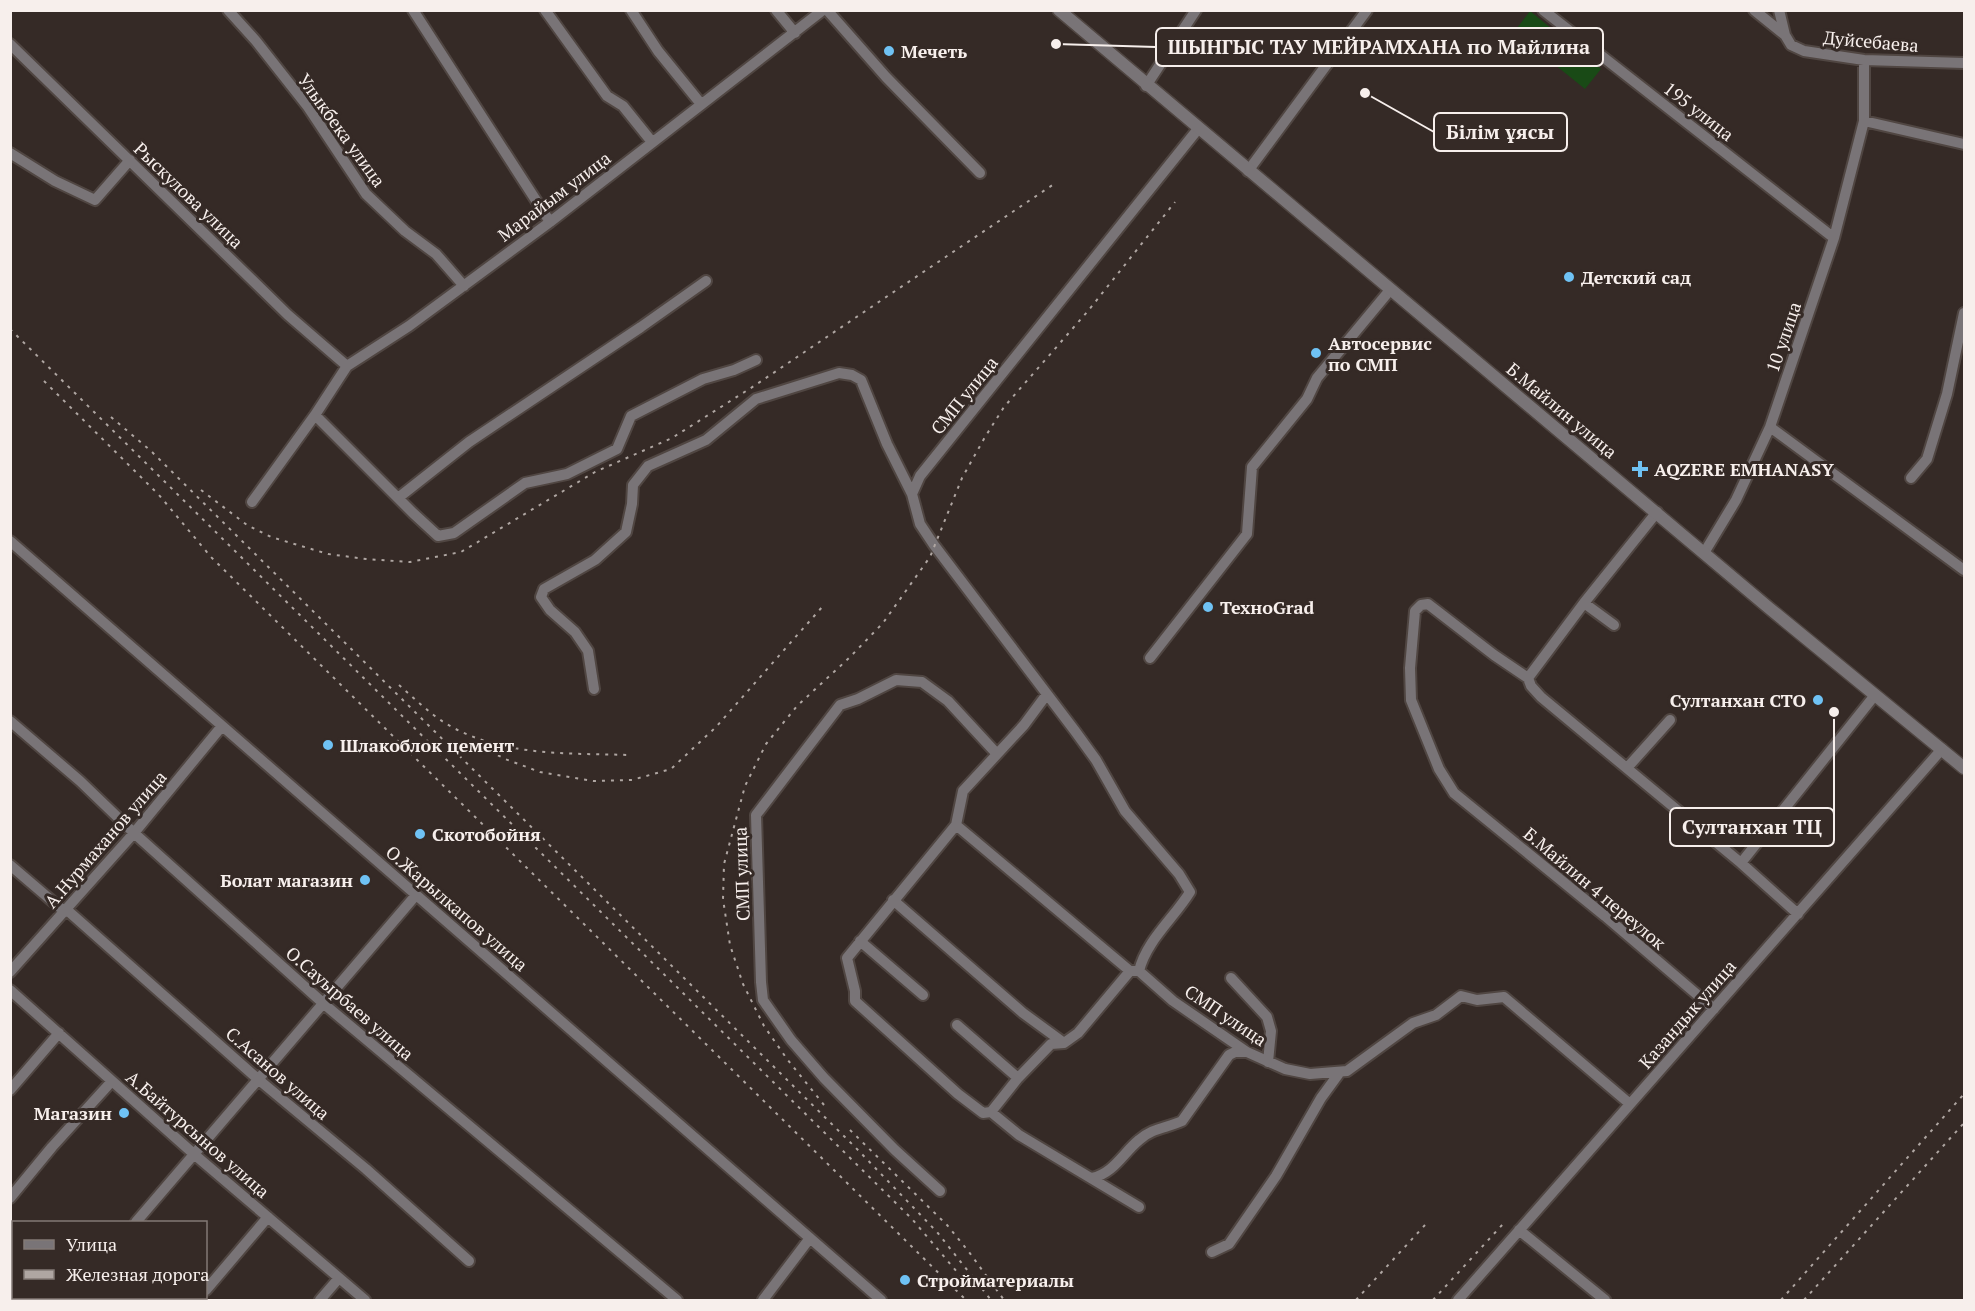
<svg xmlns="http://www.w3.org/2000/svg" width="1975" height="1311" font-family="'PT Serif',serif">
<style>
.green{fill:#194a16}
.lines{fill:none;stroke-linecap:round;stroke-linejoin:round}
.minor-casing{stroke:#504642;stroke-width:14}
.tertiary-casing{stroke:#504642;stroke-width:15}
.minor{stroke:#797477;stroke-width:10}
.tertiary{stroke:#797477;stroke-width:12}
.rail{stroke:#afa6a2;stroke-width:2;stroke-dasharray:3 6;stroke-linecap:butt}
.poi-dot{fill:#6fc2f4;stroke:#352a26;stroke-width:2}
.labels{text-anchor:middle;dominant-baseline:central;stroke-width:6;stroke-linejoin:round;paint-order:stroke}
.street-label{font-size:18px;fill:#f7efec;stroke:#352a26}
.poi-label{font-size:18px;font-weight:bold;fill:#f7efec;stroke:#352a26;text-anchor:start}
.leader{fill:none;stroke:#f7efec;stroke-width:2}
.callout-dot{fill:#f7efec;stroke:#352a26;stroke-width:2}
.callout{fill:#352a26;stroke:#f7efec;stroke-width:2}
.callout-label{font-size:20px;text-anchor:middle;font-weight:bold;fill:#f7efec}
</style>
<rect width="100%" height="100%" fill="#352a26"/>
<path class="green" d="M1530,11L1557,33L1541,54L1514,32Z
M1561,36L1601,69L1585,89L1544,56Z"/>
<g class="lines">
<g class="minor-casing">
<path id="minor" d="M228,10L256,41L308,107L366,194L405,231L436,254L464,286
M413,10L550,222
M545,10L607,96L623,106L652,142
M631,10L658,51L701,104
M776,10L795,33
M827,10L886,77L980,173
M1543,10L1834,238
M1754,10L1785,35L1791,45L1804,51L1864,60L1964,63
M1779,10L1785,35
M10,44L288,315L347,366
M1146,86L1196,10
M1864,121L1964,144
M10,153L55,181L95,200L130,160
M1248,171L1367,10
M315,415L413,513L438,536L454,533L525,483L567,474L617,449L631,416L703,379L734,370L756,360
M1770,427L1964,570
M1911,478L1927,459L1947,394L1964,313
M398,498L469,442L641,327L706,281
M252,502L315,415L347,366L409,326L550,222L823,10
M10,541L881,1300
M1704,553L1736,500L1770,427L1834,238L1864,121V60
M1584,603L1614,625
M1150,658L1247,534L1252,467L1307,399L1317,378L1390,290
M1528,678L1494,655L1428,604L1421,605L1415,611L1410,668L1411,700L1439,769L1454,793L1605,916L1714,1009
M1528,678L1531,686L1541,697L1741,863L1798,914
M1528,678L1584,603L1657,512
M594,689L588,651L575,632L550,610L541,597L544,589L595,560L626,532L632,504L633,485L648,466L706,440L756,399L839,373L852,375L861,380L887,444L912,494
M1047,694L1024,725L963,791L956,825L847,958L855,991V1001L958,1094L983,1113L991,1112L1018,1078L1051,1044L1064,1043L1078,1033L1130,971
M10,721L80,781L134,833L324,1004L677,1300
M1627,768L1670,720
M956,825L1130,971H1139L1173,1001L1247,1052L1285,1069L1310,1074L1347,1071L1413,1023L1436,1015L1461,996L1477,1000L1504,997L1630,1104
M1741,863L1875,695
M10,865L65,912
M893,900L1023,1013L1064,1043
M67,910L259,1080L366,1169L469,1261
M860,941L923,995
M1139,971C1146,941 1174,918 1190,892L1179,874L1125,811L1096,760L1075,731L934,545L920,524L912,494L920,476L1198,129
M10,972L134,833L222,726
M1231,978L1267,1017L1271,1031L1268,1062
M10,990L195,1155L365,1300
M957,1025L1018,1078
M10,1090L59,1033
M991,1112L1019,1135L1139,1207
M1092,1178C1114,1173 1123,1153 1139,1140C1152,1128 1167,1128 1182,1121L1229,1055L1235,1052H1247
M940,1191L895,1150L824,1078L791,1040L763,1000L761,982L756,815L840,705L858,699L896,680L922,682L948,701L997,754
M10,1198L52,1147L112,1081
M136,1222L416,895
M1519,1230L1605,1300
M10,1243L14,1246
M1212,1252L1229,1244L1276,1176L1321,1098L1340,1072
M206,1290L268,1217
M75,1298L78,1300
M196,1300L199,1298
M320,1300L339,1278
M763,1300L810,1238
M1458,1300L1942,749"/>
</g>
<g class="tertiary-casing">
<path id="tertiary" d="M1059,10L1769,608L1964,768"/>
</g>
<use href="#minor" class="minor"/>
<use href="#tertiary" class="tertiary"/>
<path class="rail" d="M10,329L912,1219L963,1279
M44,381L159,495L211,557L966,1300
M111,417L151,451L856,1148L937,1232L991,1300
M201,490L247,525L271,537L328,554L366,559L410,562L461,552L595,472L672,438L754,386L1054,184
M399,685C414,698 429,713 445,723C501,757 567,753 630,755
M482,747L505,759L540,772L593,781L632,780L671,769L716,727L823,606
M824,1105L787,1059L764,1026L743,984L730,945L723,899L724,864L745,786L766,744L797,706L849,658L883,623L930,557L962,478L985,437L1004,407L1088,311L1175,202
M850,1130L947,1225L969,1252L1004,1300
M1356,1300L1425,1225
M1433,1300L1503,1224
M1781,1300L1964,1094
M1804,1300L1964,1123"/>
</g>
<g class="poi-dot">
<circle cx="889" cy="51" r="6"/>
<circle cx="1569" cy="277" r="6"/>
<circle cx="1316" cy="353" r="6"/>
<path d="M1637 460h6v6h6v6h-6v6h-6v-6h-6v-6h6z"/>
<circle cx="1208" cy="607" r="6"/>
<circle cx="1818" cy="700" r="6"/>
<circle cx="328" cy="745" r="6"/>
<circle cx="420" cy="834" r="6"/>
<circle cx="365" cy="880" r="6"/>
<circle cx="124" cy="1113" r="6"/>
<circle cx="905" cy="1280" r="6"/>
</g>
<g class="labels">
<g class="street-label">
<text transform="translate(1871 41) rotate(5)">Дуйсебаева</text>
<text transform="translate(1699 111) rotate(38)">195 улица</text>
<text transform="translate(342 130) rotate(54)">Улыкбека улица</text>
<text transform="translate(189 195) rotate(44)">Рыскулова улица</text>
<text transform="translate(554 196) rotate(-37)">Марайым улица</text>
<text transform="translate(1783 337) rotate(-71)">10 улица</text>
<text transform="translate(964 395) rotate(-51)">СМП улица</text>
<text transform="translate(1562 410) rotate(40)">Б.Майлин улица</text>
<text transform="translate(105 839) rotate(-49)">А.Нурмаханов улица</text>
<text transform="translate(741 874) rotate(-92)">СМП улица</text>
<text transform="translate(1595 888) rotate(40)">Б.Майлин 4 переулок</text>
<text transform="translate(457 908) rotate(41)">О.Жарылкапов улица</text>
<text transform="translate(350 1003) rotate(41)">О.Сауырбаев улица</text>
<text transform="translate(1687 1014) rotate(-49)">Казандык улица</text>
<text transform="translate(1226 1015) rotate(34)">СМП улица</text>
<text transform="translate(278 1073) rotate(41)">С.Асанов улица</text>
<text transform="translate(198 1134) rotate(41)">А.Байтурсынов улица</text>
</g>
<g class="poi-label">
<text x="901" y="51">Мечеть</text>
<text x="1581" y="277">Детский сад</text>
<text x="1328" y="343">Автосервис<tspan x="1328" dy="21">по СМП</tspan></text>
<text x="1654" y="469">AQZERE EMHANASY</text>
<text x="1220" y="607">ТехноGrad</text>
<text x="1806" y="700" text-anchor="end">Султанхан СТО</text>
<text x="340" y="745">Шлакоблок цемент</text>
<text x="432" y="834">Скотобойня</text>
<text x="353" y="880" text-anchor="end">Болат магазин</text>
<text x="112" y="1113" text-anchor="end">Магазин</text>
<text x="917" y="1280">Стройматериалы</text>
</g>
</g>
<path class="leader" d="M1056 44L1156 47M1365 93L1434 132M1834 712L1834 827"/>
<g class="callout-dot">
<circle cx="1056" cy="44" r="6"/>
<circle cx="1365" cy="93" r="6"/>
<circle cx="1834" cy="712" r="6"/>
</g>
<g class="callout">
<rect x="1156" y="28" width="447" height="38" rx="6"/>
<rect x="1434" y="113" width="133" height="38" rx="6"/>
<rect x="1670" y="808" width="164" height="38" rx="6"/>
</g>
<g class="callout-label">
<text x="1379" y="54">ШЫНГЫС ТАУ МЕЙРАМХАНА по Майлина</text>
<text x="1500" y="139">Білім ұясы</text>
<text x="1752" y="834">Султанхан ТЦ</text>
</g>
<rect width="1975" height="1311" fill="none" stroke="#f7efec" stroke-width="24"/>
<rect x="12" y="1221" width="195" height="78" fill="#352a26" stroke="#837975" stroke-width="1.5"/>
<rect x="24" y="1240" width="30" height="9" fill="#797477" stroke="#837975" stroke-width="1.5"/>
<text x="66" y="1251" font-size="18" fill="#f7efec">Улица</text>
<rect x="24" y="1270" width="30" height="9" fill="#afa6a2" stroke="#837975" stroke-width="1.5"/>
<text x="66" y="1281" font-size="18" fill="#f7efec">Железная дорога</text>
</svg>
